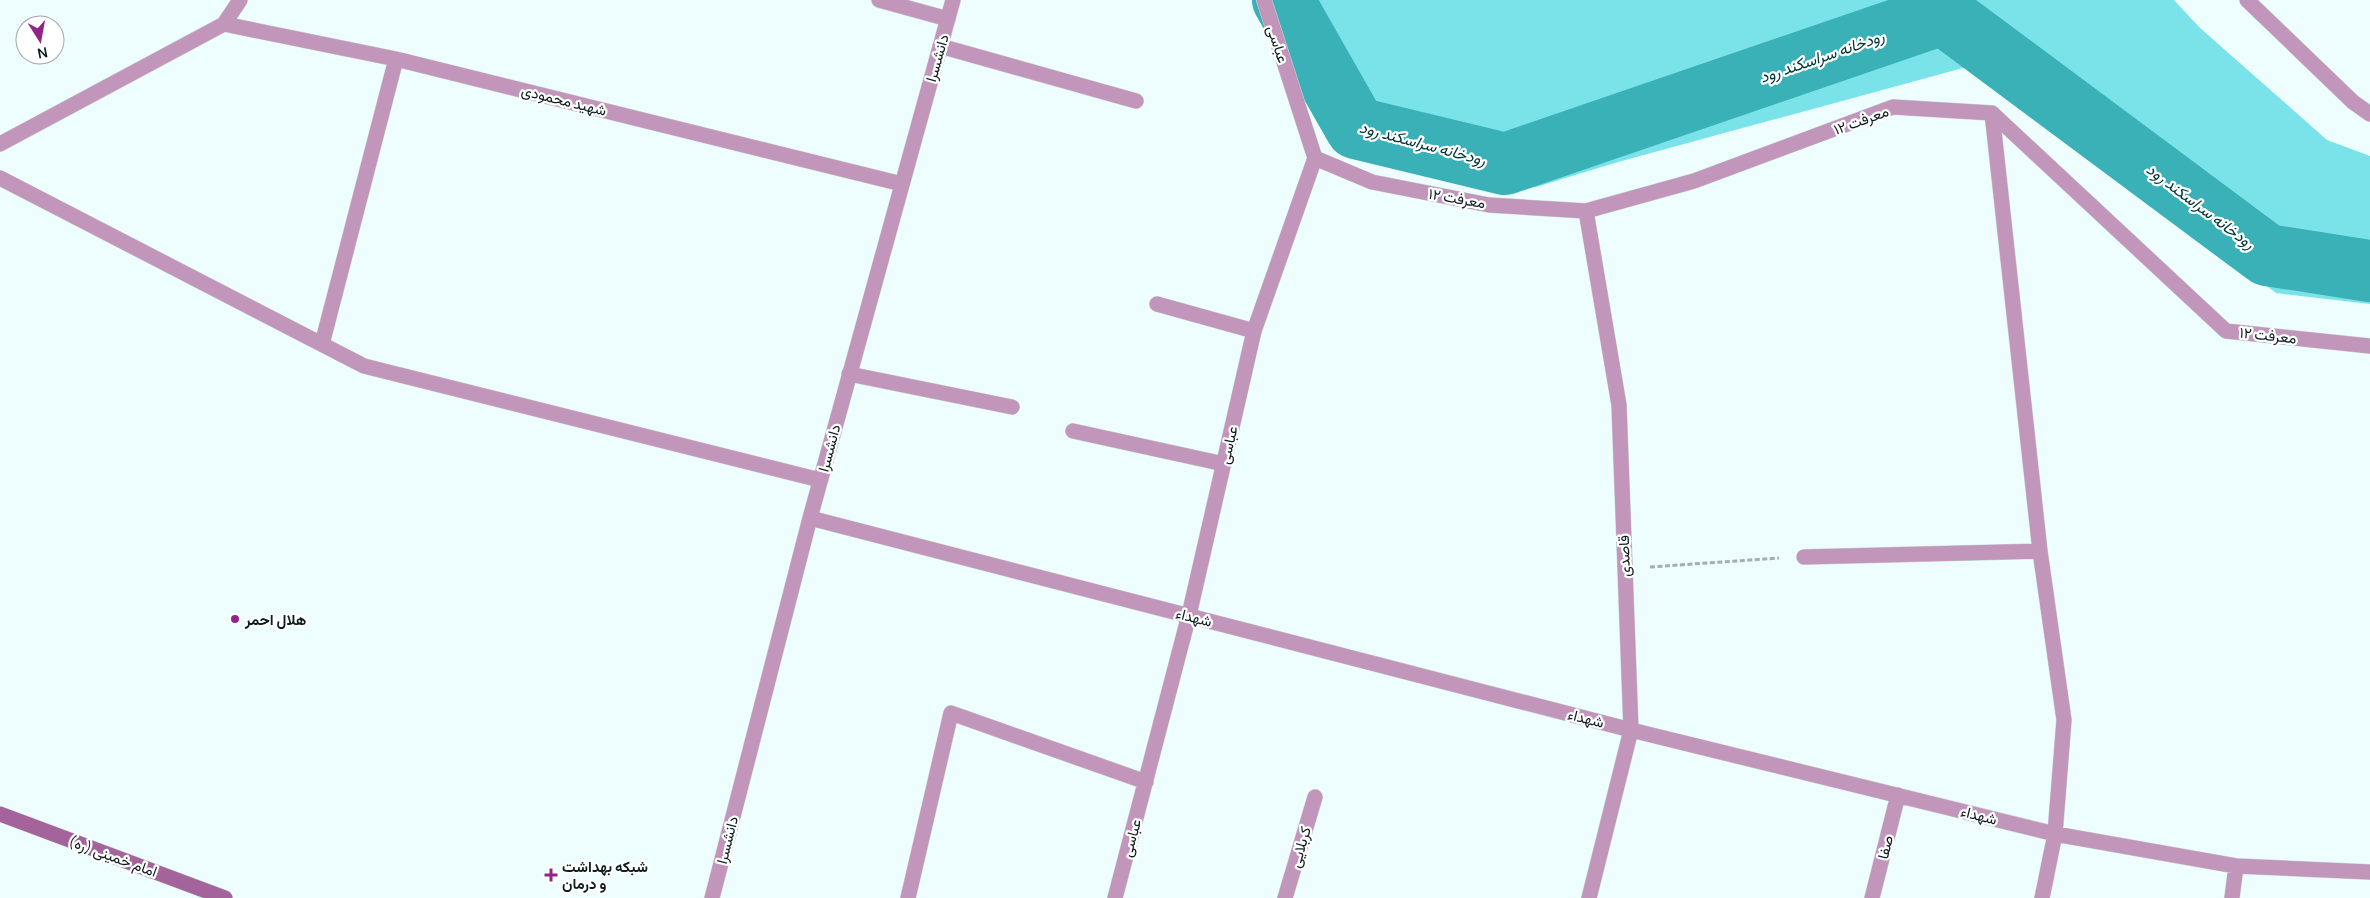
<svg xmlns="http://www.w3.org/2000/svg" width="2370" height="898" font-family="Manrope,Vazirmatn,sans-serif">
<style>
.green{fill:#7ae3ea}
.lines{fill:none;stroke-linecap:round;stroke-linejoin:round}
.river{stroke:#3ab0b7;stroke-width:62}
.street-casing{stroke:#cadadb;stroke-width:16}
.secondary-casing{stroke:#cadadb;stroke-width:16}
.path{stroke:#a0b0b1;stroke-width:3;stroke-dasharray:5 2.5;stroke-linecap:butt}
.street{stroke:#c295ba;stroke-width:15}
.secondary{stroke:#a4649b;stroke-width:15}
.poi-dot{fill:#912486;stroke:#fff;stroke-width:2}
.labels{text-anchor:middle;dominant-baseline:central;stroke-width:4.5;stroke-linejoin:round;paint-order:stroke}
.street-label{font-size:15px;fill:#0e1d1e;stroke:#fff}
.poi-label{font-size:15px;font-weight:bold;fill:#0e1d1e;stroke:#fff;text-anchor:start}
.water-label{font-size:16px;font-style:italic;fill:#003639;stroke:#fff}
</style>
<rect width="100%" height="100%" fill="#eefeff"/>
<path class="green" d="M1289,0H2174L2199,27L2327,140L2370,156V304L2276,293L1974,65L1618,162L1536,187L1401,162L1318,96Z"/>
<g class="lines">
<path class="river" d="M1283,0L1356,128L1505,164L1943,14L2267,255L2370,271"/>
<g class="street-casing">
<path id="street" d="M879,0L948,19
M2247,0L2353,102L2370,114
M224,24L396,59L902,184
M940,46L1136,101
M1992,113L2040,551L2064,720L2055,834L2042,898
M0,144L224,24L240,0
M1315,158L1372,182L1489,205L1586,211L1694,181L1893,107L1992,113L2226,331L2370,346
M0,178L364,366L820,480
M1586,211L1619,405L1631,730L1589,898
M1157,304L1254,331
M322,344L396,59
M849,374L1012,407
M1073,431L1224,464
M810,518L1631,730L2055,834L2236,866L2370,872
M1804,557L2040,551
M712,898L810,518L953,0
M908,898L951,713L1146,782
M1115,898L1189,615L1254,331L1315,158L1264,0
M1285,898L1315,797
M1872,898L1898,795
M2232,898L2236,866"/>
</g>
<g class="secondary-casing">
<path id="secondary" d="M0,814L225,898"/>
</g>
<path class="path" d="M1650,567L1779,558"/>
<use href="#street" class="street"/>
<use href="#secondary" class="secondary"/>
</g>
<g class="poi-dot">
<circle cx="235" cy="619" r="5"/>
<path d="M548.5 867.5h5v5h5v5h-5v5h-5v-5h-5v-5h5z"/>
</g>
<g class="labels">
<g class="street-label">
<text transform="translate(1278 44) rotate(72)">عباسی</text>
<text transform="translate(937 58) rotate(-74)">دانشسرا</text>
<text transform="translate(564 100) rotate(14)">شهید محمودی</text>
<text transform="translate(1861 120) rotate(-20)">معرفت ۱۲</text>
<text transform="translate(1457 198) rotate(10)">معرفت ۱۲</text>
<text transform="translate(2268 335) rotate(6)">معرفت ۱۲</text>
<text transform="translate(1228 445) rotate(-77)">عباسی</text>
<text transform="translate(829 448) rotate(-75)">دانشسرا</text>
<text transform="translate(1624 556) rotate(-92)">قاصدی</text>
<text transform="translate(1194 617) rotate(14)">شهداء</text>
<text transform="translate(1586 718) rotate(14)">شهداء</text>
<text transform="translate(1979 815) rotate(14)">شهداء</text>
<text transform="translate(1131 838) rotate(-75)">عباسی</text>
<text transform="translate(727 840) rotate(-76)">دانشسرا</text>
<text transform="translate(1300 847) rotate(-74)">کربلایی</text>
<text transform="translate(1885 847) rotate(-76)">صفا</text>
<text transform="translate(113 856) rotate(20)">امام خمینی (ره)</text>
</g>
<g class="poi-label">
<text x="245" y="619">هلال احمر</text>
<text x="562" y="866">شبکه بهداشت<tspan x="562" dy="17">و درمان</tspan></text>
</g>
<g class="water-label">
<text transform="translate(1822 56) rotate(-19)">رودخانه سراسکند رود</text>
<text transform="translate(1423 143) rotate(15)">رودخانه سراسکند رود</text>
<text transform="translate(2201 206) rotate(37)">رودخانه سراسکند رود</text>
</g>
</g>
<g transform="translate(40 40) rotate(169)"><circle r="24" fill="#ffffff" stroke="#9fa5a5"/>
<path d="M0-4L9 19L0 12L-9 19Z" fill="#912486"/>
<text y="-8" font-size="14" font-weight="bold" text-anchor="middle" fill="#0e1d1e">N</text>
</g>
</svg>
